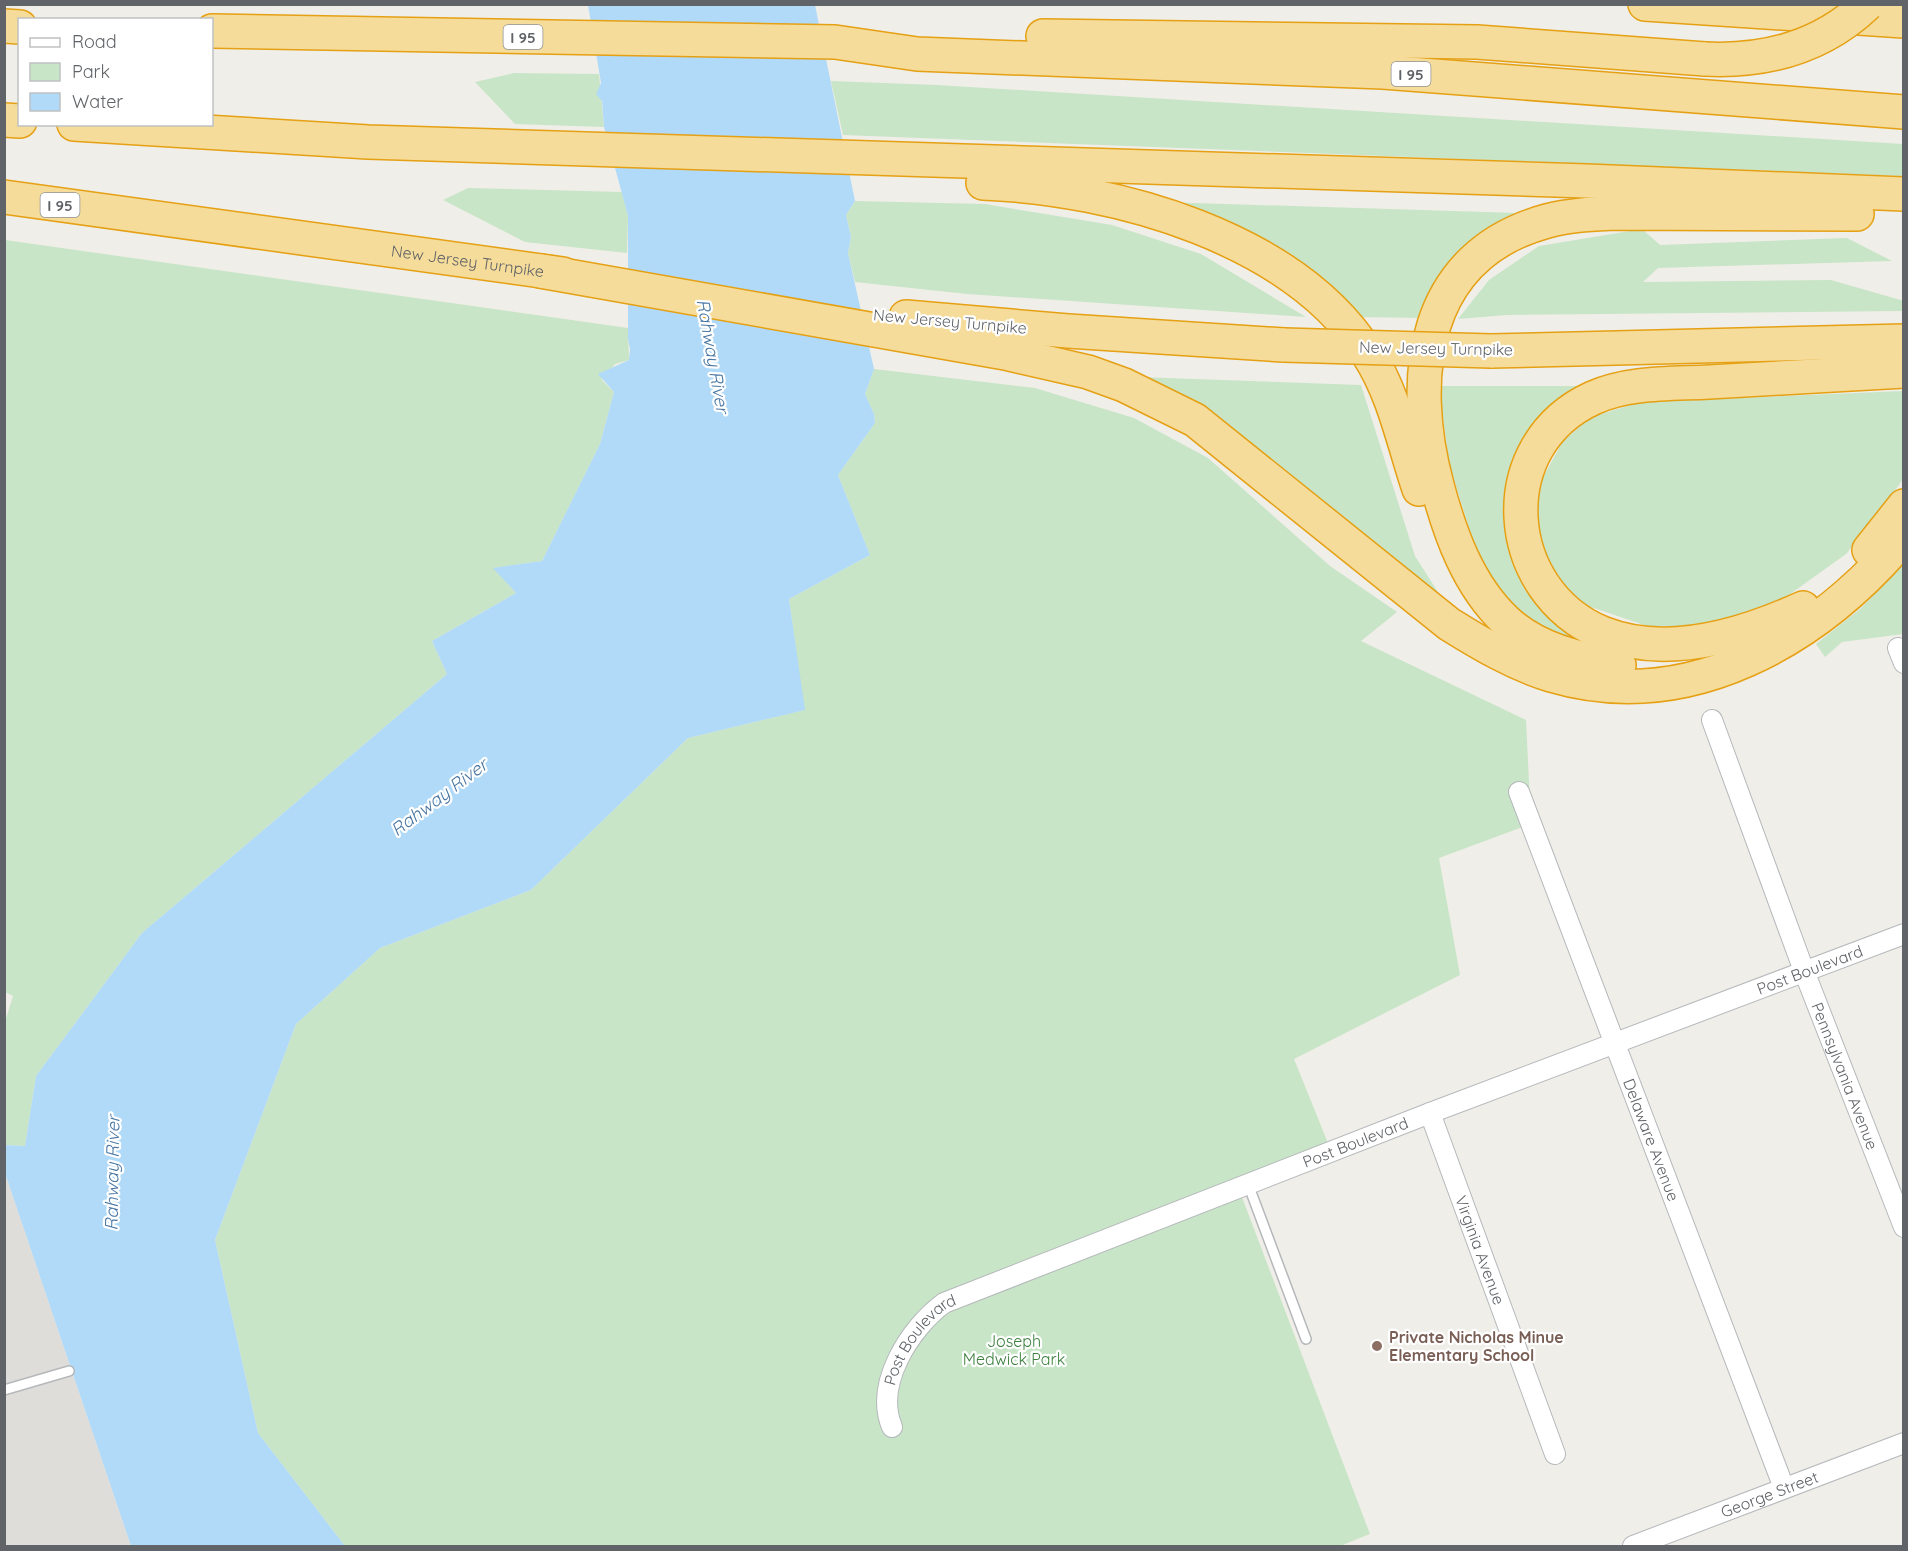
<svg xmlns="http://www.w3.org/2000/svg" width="1908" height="1551" font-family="Quicksand,sans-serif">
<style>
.industrial{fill:#dfddda}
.green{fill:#c8e5c7}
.water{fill:#b0daf8}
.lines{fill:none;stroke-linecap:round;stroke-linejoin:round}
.service-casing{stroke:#b5b8bb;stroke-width:12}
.minor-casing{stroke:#b5b8bb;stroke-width:22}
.motorway-casing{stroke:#e5a014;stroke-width:36}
.service{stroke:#fff;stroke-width:9}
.minor{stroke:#fff;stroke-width:20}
.motorway{stroke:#f5dc9b;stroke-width:33}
.motorway-bridge-casing{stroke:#e5a014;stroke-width:36;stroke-linecap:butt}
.motorway-bridge{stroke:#f5dc9b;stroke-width:33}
.education-dot{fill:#8d6e63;stroke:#fff;stroke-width:2}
.labels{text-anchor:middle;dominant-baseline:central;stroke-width:4.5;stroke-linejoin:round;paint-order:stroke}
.shield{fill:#fff;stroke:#909295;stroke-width:1.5}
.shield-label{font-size:15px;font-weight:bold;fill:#606367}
.street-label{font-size:16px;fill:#606367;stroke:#fff}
.education-label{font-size:16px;font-weight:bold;fill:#785e54;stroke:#fff;text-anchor:start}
.park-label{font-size:16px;fill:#3d813f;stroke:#fff}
.water-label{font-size:18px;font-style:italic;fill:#4976a2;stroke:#fff}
</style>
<rect width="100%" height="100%" fill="#f0eee8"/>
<path class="industrial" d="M5,1173L131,1546H5Z"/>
<path class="green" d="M514,73L599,74L604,127L515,124L475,82Z
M831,81L937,85L1903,144V176L843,135Z
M468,188L622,192L628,216L627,253L525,242L443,200Z
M855,201L985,204L1112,225L1201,254L1306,317L967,294L855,282L848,253L851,237L846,215Z
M1162,202L1547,214L1425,318L1354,317Z
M1642,229L1660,245L1847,238L1892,261L1658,268L1643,282L1831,280L1904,301L1903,311L1507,315L1458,319L1489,280L1539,246Z
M5,240L628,328L629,360L615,364L602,380L614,392L600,444L542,561L494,568L516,593L432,641L447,674L142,933L36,1076L25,1146L5,1145V1022L13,996L5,992Z
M874,369L1035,388L1134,418L1208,458L1330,566L1397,612L1361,641L1526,720L1531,824L1439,858L1460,975L1294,1059L1334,1158L1240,1192L1370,1534L1340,1546H345L258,1433L215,1240L296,1024L380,948L531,890L688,738L804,710L789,599L870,555L838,475L875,423L874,414L865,394Z
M1139,377L1361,385L1415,556L1450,611Z
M1439,386H1582L1509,486L1505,536L1526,592L1581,645L1539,632L1483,574L1449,463Z
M1903,391V479L1883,508L1846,554L1775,605L1698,626H1647L1579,603L1543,560L1534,523L1536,490L1563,441L1591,417L1641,402Z
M1903,565V634L1842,642L1825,657L1816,644L1860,609Z"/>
<path class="water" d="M588,5H815L855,201L846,215L851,237L848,253L874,369L865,394L874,414L875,423L838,475L870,555L789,599L805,710L688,738L531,890L380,948L296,1024L215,1240L258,1433L345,1546H131L5,1173L4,1145L25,1146L36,1076L142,933L447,674L432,641L516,593L493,568L542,561L600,444L614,392L598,374L629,360L630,349L628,339V216L604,127L602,101L596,94L601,83Z"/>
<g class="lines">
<g class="service-casing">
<path id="service" d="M1248,1184L1306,1339
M4,1390L69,1371"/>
</g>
<g class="minor-casing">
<g id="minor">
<path d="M1898,648L1904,663"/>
<path id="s1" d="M1712,720L1804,971L1904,1227"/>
<path id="s2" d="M1519,792L1784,1488"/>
<path id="s3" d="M1430,1113L1555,1454"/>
<path id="s4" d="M892,1427C874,1384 910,1328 944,1303L1430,1113L1904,934"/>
<path id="s5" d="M1633,1546L1904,1443"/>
</g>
</g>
<g class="motorway-casing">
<g id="motorway">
<path d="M1645,4L1904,21"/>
<path d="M4,26L20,27"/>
<path d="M212,31L835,42L917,54L1383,72L1904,112"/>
<path d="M1043,36L1477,42L1705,59"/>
<path d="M4,120L20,121"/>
<path d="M74,124L368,142L1587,181L1904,194"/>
<path d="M983,183C1115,188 1293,237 1368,354C1394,393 1404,445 1419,489"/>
<path id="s6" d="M4,197L563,274"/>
<path d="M540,271L1005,353L1088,372L1124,385L1195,420L1449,624C1481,644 1515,664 1551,675C1689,716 1817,640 1904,537"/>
<path d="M906,317L1068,331L1284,345"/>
<path d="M1491,351L1904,341"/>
<path d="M1869,550L1904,506"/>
<path d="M1803,608C1744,635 1667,659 1602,633C1501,591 1490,445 1593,398C1628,382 1671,384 1709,382C1774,378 1839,375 1904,371"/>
<path d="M1619,665C1579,660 1536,649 1506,621C1468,585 1450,534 1437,485C1408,377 1421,255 1547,221C1569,215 1592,214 1615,213L1857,214"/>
</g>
</g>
<use href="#service" class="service"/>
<use href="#minor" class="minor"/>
<use href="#motorway" class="motorway"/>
<g class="motorway-bridge-casing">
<path id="motorway-bridge" d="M1705,59C1765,62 1822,47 1867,4
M1284,345L1491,351"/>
</g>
<use href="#motorway-bridge" class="motorway-bridge"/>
</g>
<circle class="education-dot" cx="1377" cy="1346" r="6"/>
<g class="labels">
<g class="shield">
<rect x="503.5" y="25" width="39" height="24" rx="4.5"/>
<rect x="1391.5" y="62" width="39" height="24" rx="4.5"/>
<rect x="40.5" y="193" width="39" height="24" rx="4.5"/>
</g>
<g class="shield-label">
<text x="523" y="37">I 95</text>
<text x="1411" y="74">I 95</text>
<text x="60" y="205">I 95</text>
</g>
<g class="street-label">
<text stroke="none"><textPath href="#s6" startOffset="468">New Jersey Turnpike</textPath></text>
<text transform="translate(950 321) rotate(5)">New Jersey Turnpike</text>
<text transform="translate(1436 348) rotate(1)">New Jersey Turnpike</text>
<text stroke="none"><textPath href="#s4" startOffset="1071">Post Boulevard</textPath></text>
<text stroke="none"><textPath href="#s1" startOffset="380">Pennsylvania Avenue</textPath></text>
<text stroke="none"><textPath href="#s2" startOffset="372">Delaware Avenue</textPath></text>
<text stroke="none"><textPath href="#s4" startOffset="585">Post Boulevard</textPath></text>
<text stroke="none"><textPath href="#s3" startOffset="146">Virginia Avenue</textPath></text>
<text stroke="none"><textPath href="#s4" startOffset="99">Post Boulevard</textPath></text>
<text stroke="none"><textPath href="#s5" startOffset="146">George Street</textPath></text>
</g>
<g class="education-label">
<text x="1389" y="1337">Private Nicholas Minue<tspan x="1389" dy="18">Elementary School</tspan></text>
</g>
<g class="park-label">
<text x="1014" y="1341">Joseph<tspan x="1014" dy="18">Medwick Park</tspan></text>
</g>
<g class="water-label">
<text transform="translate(713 356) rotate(80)">Rahway River</text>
<text transform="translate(439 797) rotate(-37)">Rahway River</text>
<text transform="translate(112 1173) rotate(-89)">Rahway River</text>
</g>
</g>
<rect width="1908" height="1551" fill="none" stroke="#606367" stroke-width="12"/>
<rect x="18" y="18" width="195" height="108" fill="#ffffff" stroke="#bfc1c2" stroke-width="1.5"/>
<rect x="30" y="38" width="30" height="9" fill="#ffffff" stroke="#bfc1c2" stroke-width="1.5"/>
<text x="72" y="48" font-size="18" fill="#606367">Road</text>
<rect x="30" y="63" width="30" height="18" fill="#c8e5c7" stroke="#bfc1c2" stroke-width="1.5"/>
<text x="72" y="78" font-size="18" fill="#606367">Park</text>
<rect x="30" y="93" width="30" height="18" fill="#b0daf8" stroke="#bfc1c2" stroke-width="1.5"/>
<text x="72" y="108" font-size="18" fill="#606367">Water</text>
</svg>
